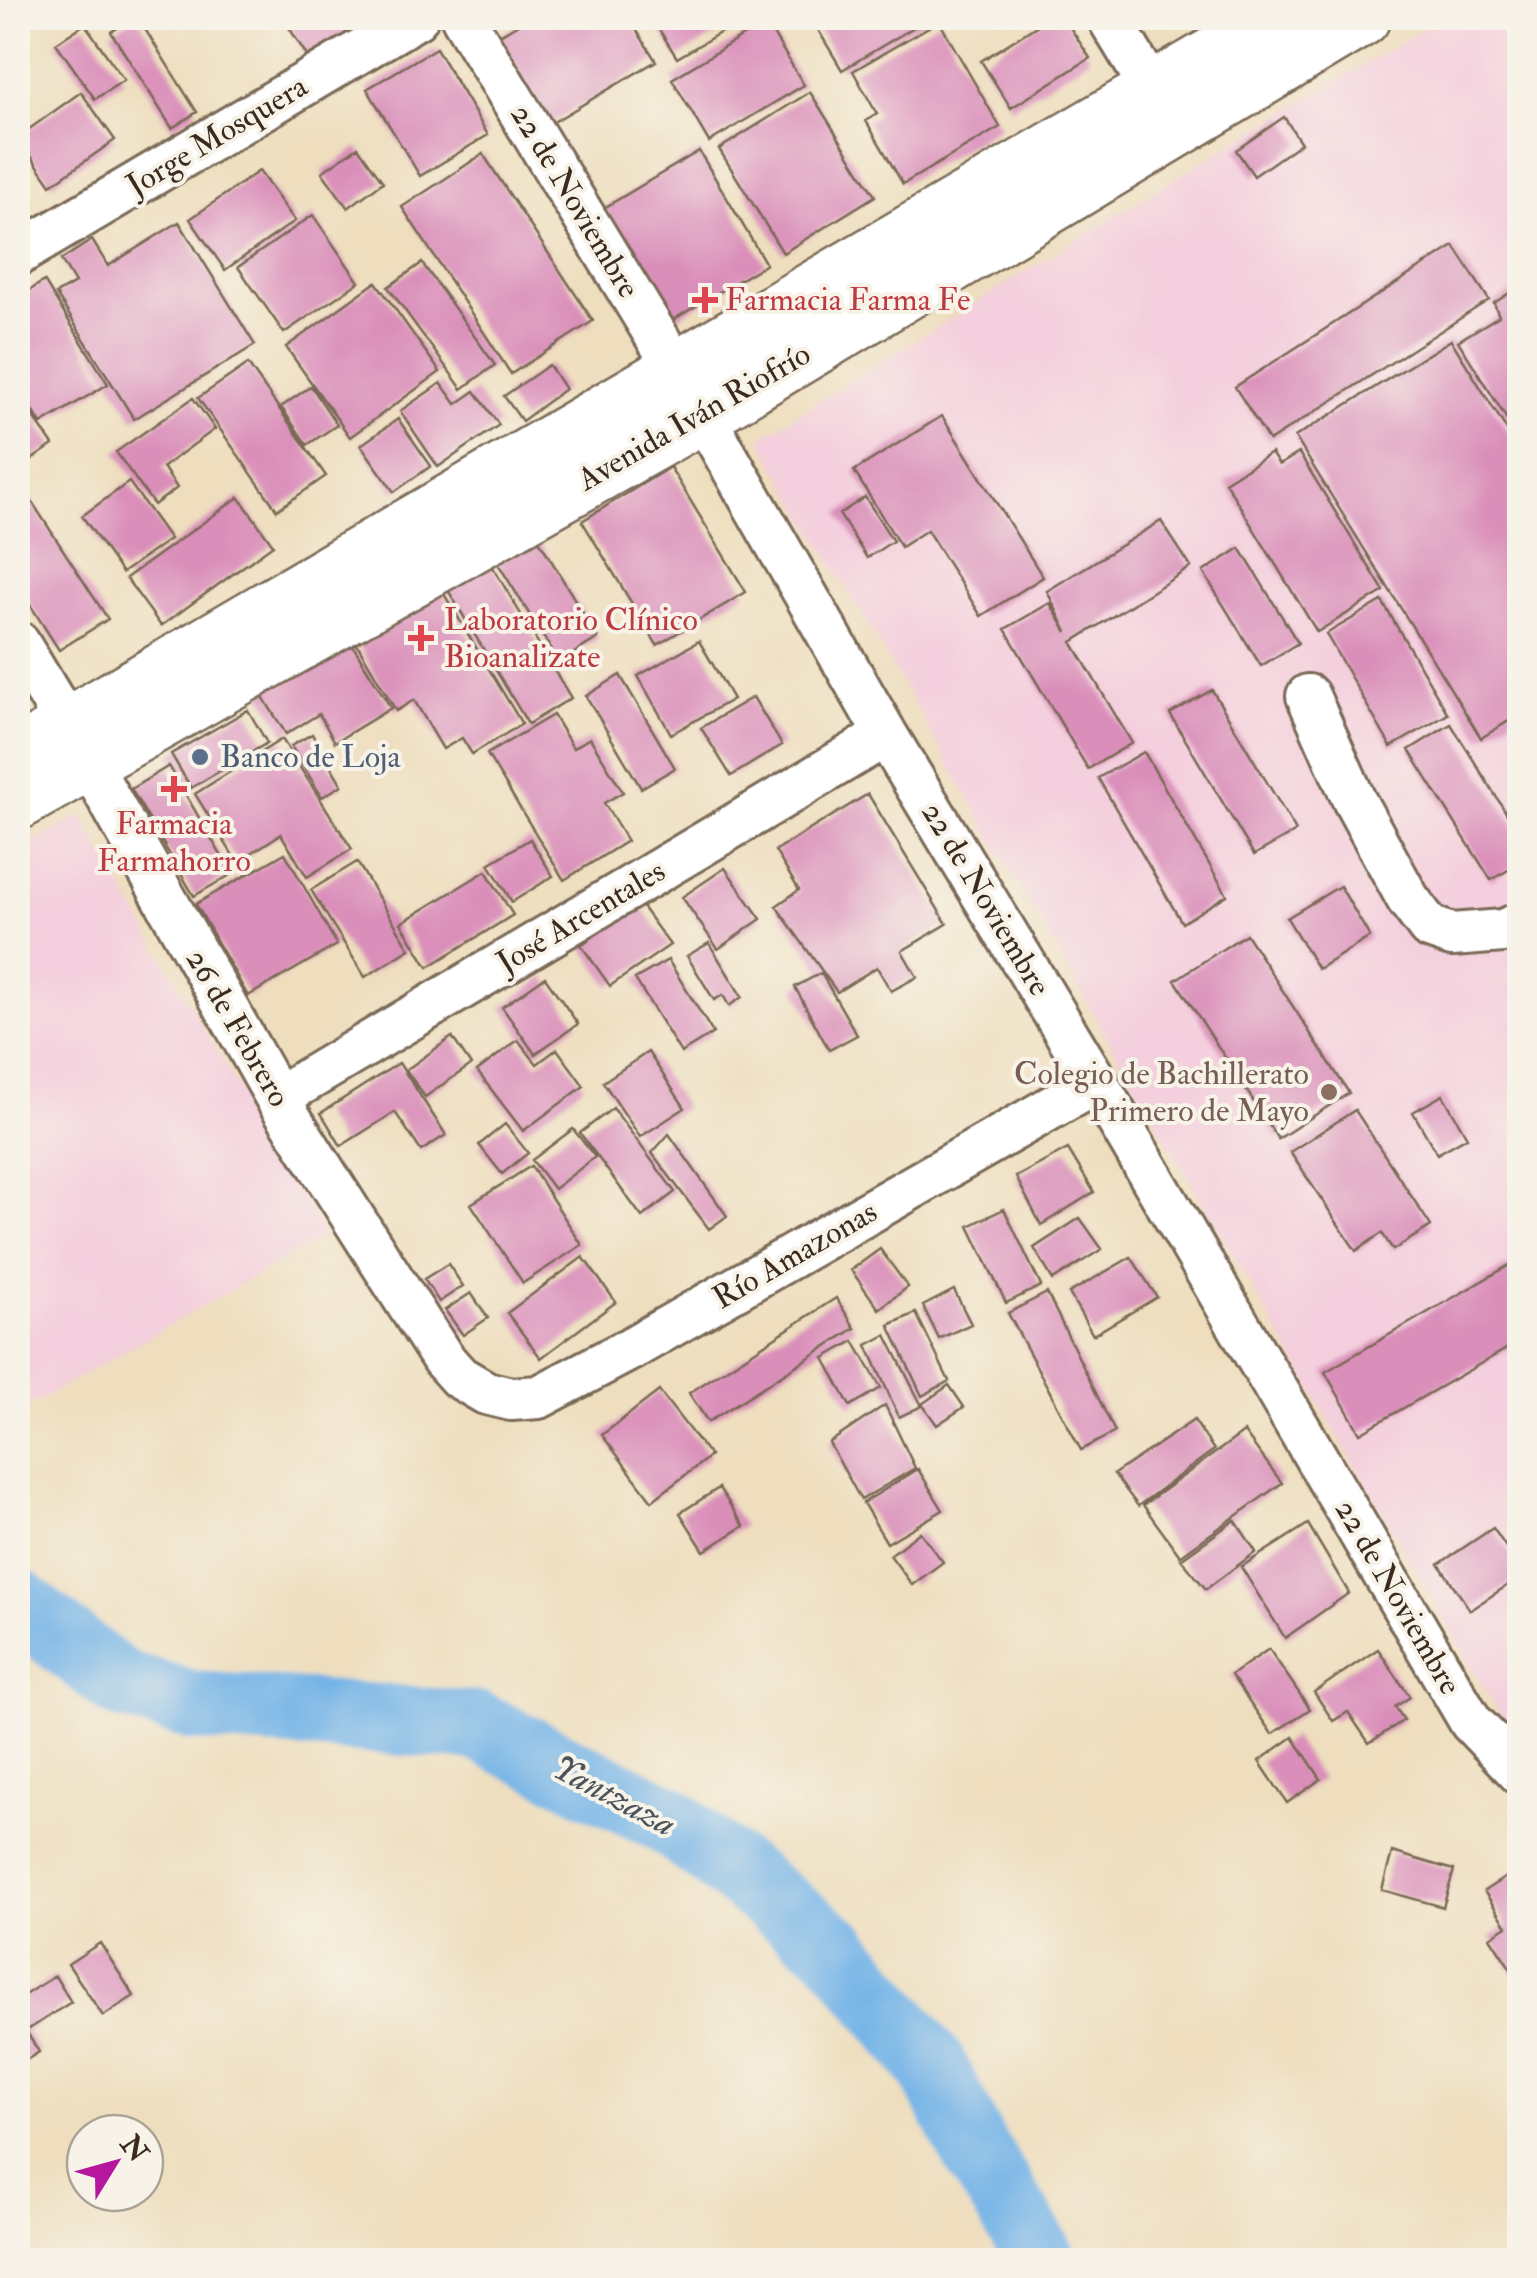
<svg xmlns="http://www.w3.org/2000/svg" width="1537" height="2278" font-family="'IM FELL Double Pica',serif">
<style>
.built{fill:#f4cfdd}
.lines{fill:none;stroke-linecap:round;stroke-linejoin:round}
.river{stroke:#73b3e7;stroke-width:70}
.building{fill:#da8fba}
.street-casing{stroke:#7a6956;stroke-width:48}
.secondary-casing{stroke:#7a6956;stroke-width:60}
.street{stroke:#fff;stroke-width:42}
.secondary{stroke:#fff;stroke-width:55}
.health-dot{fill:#e0444e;stroke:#f7f3e8;stroke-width:4}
.service-dot{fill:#5c6f8a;stroke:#f7f3e8;stroke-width:4}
.education-dot{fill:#8d6e63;stroke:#f7f3e8;stroke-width:4}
.labels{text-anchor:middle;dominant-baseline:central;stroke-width:8;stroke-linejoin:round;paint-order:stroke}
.street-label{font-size:32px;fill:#3b2a1e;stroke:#f7f3e8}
.health-label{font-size:32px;fill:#be3a42;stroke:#f7f3e8;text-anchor:start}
.service-label{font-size:32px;fill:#4e5e75;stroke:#f7f3e8;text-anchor:start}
.education-label{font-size:32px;fill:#785e54;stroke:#f7f3e8;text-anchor:end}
.water-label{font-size:35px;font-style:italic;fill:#4c535a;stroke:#f7f3e8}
</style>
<rect width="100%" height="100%" fill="#f7f3e8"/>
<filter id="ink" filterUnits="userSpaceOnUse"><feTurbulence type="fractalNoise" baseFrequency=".01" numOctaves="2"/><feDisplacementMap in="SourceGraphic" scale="20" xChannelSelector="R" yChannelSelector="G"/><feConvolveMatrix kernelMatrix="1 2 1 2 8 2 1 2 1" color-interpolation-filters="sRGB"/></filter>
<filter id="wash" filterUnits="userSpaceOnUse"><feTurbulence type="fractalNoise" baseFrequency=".0048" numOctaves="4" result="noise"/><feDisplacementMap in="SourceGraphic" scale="40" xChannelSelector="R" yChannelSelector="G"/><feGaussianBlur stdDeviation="2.25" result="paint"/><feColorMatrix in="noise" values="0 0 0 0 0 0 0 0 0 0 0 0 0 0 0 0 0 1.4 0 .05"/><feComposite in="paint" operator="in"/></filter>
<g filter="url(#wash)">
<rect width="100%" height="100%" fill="#eedebe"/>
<path class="built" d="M1442,18H1519V1748L760,438L1195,166Z
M81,816L324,1236L18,1412V853Z"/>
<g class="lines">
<path class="river" d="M18,1604L120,1684L194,1706L477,1726L667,1819L838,1950L932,2066L972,2145L1042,2260"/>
</g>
<g id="blocks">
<path class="building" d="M133,18H138L197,112L172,128L111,32Z
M283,18H337L347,34L309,59Z
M528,18H629L656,61L550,124L498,36Z
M652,18H745L677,58Z
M811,18H929L842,70Z
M1049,18H1064L1090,58L1011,108L981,61Z
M939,21L1000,127L903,184L866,121L877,114L853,71Z
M766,22L804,85L709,142L672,79Z
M85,24L124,80L95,99L56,43Z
M436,48L488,135L420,176L367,89Z
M81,92L115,140L51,185L18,137Z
M810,92L875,196L783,253L719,149Z
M1284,117L1301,143L1254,176L1236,150Z
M358,147L383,182L348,208L322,172Z
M699,151L766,264L671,321L604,208Z
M483,154L593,321L511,374L402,207Z
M259,171L295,221L225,270L190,219Z
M313,215L359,282L284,333L238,267Z
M179,222L255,345L134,419L56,294L75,283L61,260L92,240L108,266Z
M1454,246L1489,300L1269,441L1235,387Z
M422,263L495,365L462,389L388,287Z
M44,281L108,384L41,424L18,385V298Z
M376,282L440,372L350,437L286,347Z
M1511,292L1520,305V440L1458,341L1499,316L1494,303Z
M1451,340L1520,451V714L1481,738L1295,437Z
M248,364L326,476L277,510L198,398Z
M549,365L565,389L522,421L504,396Z
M441,383L456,404L475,391L499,425L438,467L400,411Z
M311,386L337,425L307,445L281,407Z
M18,394L53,445L18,469Z
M193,398L215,429L163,467L177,488L154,505L116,452Z
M942,416L1043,577L981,616L927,530L901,547L854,471Z
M398,419L431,466L394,492L361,445Z
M1271,453L1279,465L1299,453L1384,591L1317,632L1225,482Z
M670,467L746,592L657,645L582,521Z
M129,482L170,539L122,573L82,516Z
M23,488L108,619L59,650L18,586V492Z
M239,497L273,545L161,626L126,578Z
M865,497L893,541L867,558L839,514Z
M1161,521L1191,567L1072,642L1132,743L1088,769L1005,629L1050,603L1067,632L1047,591Z
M537,537L598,638L559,662L497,562Z
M1240,548L1298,643L1261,666L1203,572Z
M485,554L571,698L528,724L442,580Z
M429,569L522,724L472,754L462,738L443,749L414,700L396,711L343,620Z
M1382,601L1448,714L1391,747L1326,634Z
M344,631L391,708L335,742L319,714L286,734L255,684Z
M699,641L733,699L671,734L638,676Z
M620,675L675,768L641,788L586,696Z
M1212,690L1296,831L1254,855L1170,714Z
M753,697L782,745L731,776L701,728Z
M248,710L267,743L191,788L171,754Z
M553,715L573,748L590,738L623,792L604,803L627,841L564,880L487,754Z
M1451,724L1520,835V863L1491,880L1409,750Z
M312,734L342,785L322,797L291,746Z
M282,739L352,849L307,877L281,834L237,862L195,794Z
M1144,752L1227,895L1182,923L1098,778Z
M169,766L232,874L194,896L131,789Z
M868,794L947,924L902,951L917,977L891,991L877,967L837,992L776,906L799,890L775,851Z
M530,839L553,876L512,902L489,864Z
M285,853L337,945L248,996L196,904Z
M357,862L410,949L365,977L311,890Z
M725,868L761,919L718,949L682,897Z
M486,871L513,915L428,967L401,923Z
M1340,886L1370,937L1318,969L1287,918Z
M640,904L670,945L610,986L581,945Z
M1246,934L1349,1093L1278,1139L1175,980Z
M709,943L742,997L729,1006L723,995L714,1000L687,956Z
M668,960L713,1033L681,1053L635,979Z
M821,973L857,1035L829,1050L795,987Z
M545,977L578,1024L535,1054L502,1007Z
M452,1037L471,1065L425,1097L406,1070Z
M518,1040L537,1064L557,1049L584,1086L523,1131L477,1071Z
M648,1052L685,1108L640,1137L603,1082Z
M399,1063L446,1135L421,1151L395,1112L341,1146L321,1113Z
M1443,1095L1467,1137L1437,1154L1413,1112Z
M613,1108L675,1192L642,1217L580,1133Z
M1355,1110L1431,1226L1393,1250L1382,1233L1356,1251L1290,1152Z
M505,1124L528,1153L502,1174L479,1145Z
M573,1129L595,1157L554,1189L532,1160Z
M669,1134L727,1216L709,1229L652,1153Z
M1068,1149L1094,1192L1041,1225L1016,1177Z
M531,1166L582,1245L523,1283L471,1204Z
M1004,1209L1041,1286L1006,1303L969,1226Z
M1080,1218L1102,1249L1053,1280L1034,1248Z
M880,1249L908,1287L879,1309L851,1270Z
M583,1257L616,1302L541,1358L507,1313Z
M1131,1257L1157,1297L1093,1335L1069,1293Z
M1520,1259V1341L1360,1433L1325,1372Z
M448,1264L463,1286L439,1302L424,1279Z
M954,1290L971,1324L939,1339L923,1306Z
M471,1293L488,1318L463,1335L445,1310Z
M1047,1293L1115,1432L1081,1450L1008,1313Z
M836,1298L855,1328L708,1422L689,1393Z
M916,1313L949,1381L922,1396L889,1325Z
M886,1335L922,1406L899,1417L867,1345Z
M854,1341L881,1388L850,1406L824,1358Z
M949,1385L964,1407L937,1425L922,1404Z
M659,1391L710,1456L652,1501L602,1435Z
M885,1405L915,1468L861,1500L829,1443Z
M1194,1420L1214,1450L1138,1506L1114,1474Z
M1244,1432L1282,1483L1180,1556L1143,1505Z
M918,1469L943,1510L887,1543L863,1503Z
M719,1488L744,1526L704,1551L680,1513Z
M1235,1520L1256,1552L1206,1589L1181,1559Z
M1308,1524L1349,1593L1285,1638L1241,1567Z
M1493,1528L1520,1568V1577L1470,1610L1439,1564Z
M920,1532L943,1562L912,1585L890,1555Z
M1269,1649L1310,1709L1272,1734L1231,1675Z
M1378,1649L1410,1697L1395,1707L1404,1720L1369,1743L1348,1712L1333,1721L1314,1692Z
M1293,1737L1321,1779L1287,1803L1259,1761Z
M1392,1852L1454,1870L1443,1907L1382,1890Z
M1520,1868V1983L1490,1937L1507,1926L1484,1891Z
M100,1943L134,1996L103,2016L68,1964Z
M55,1976L71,2002L26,2031L39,2052L18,2065V1999Z"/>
</g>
</g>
<g filter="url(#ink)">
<use href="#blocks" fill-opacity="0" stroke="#7a6956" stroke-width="2.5"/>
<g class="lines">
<g class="street-casing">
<path id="street" d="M463,18L677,370L886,735L1096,1082L1471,1722L1520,1773
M1109,18L1168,116
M18,254L416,18
M18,643L68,726L277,1098L443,1359L459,1377L486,1393L511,1399L539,1397L632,1348L1096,1082
M1308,696L1354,800L1408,899L1429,927L1452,935L1503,931L1520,924
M277,1098L886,735"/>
</g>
<g class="secondary-casing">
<path id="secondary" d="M18,755L1277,18
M18,802L702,415L1362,18"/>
</g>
<use href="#street" class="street"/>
<use href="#secondary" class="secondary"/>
</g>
</g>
<g class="health-dot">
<path d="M700 285h10v10h10v10h-10v10h-10v-10h-10v-10h10z"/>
<path d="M416 623h10v10h10v10h-10v10h-10v-10h-10v-10h10z"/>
<path d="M169 774h10v10h10v10h-10v10h-10v-10h-10v-10h10z"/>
</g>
<circle class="service-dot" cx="200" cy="757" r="10"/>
<circle class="education-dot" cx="1329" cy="1092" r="10"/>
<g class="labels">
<g class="street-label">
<text transform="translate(217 136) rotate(-31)">Jorge Mosquera</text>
<text transform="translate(575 201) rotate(59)">22 de Noviembre</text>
<text transform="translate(694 417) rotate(-30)">Avenida Iván Riofrío</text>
<text transform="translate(986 899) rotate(59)">22 de Noviembre</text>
<text transform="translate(581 917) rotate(-31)">José Arcentales</text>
<text transform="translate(238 1028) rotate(60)">26 de Febrero</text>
<text transform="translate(795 1255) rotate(-30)">Río Amazonas</text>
<text transform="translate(1398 1597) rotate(60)">22 de Noviembre</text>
</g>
<g class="health-label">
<text x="725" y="300">Farmacia Farma Fe</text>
<text x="444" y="620">Laboratorio Clínico<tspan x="444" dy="37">Bioanalizate</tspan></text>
<text x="174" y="824" text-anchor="middle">Farmacia<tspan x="174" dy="37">Farmahorro</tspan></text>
</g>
<g class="service-label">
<text x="220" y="757">Banco de Loja</text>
</g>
<g class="education-label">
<text x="1309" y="1074">Colegio de Bachillerato<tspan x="1309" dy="37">Primero de Mayo</tspan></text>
</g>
<g class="water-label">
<text transform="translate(614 1796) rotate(28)">Yantzaza</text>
</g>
</g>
<rect width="1537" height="2278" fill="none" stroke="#f7f3e8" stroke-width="60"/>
<g transform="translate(115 2163) rotate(53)"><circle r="48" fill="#f7f3e8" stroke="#aca397" stroke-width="2.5"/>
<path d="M0-8L18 38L0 25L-18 38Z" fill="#b5179e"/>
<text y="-15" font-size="28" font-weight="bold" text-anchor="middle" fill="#3b2a1e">N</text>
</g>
</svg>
